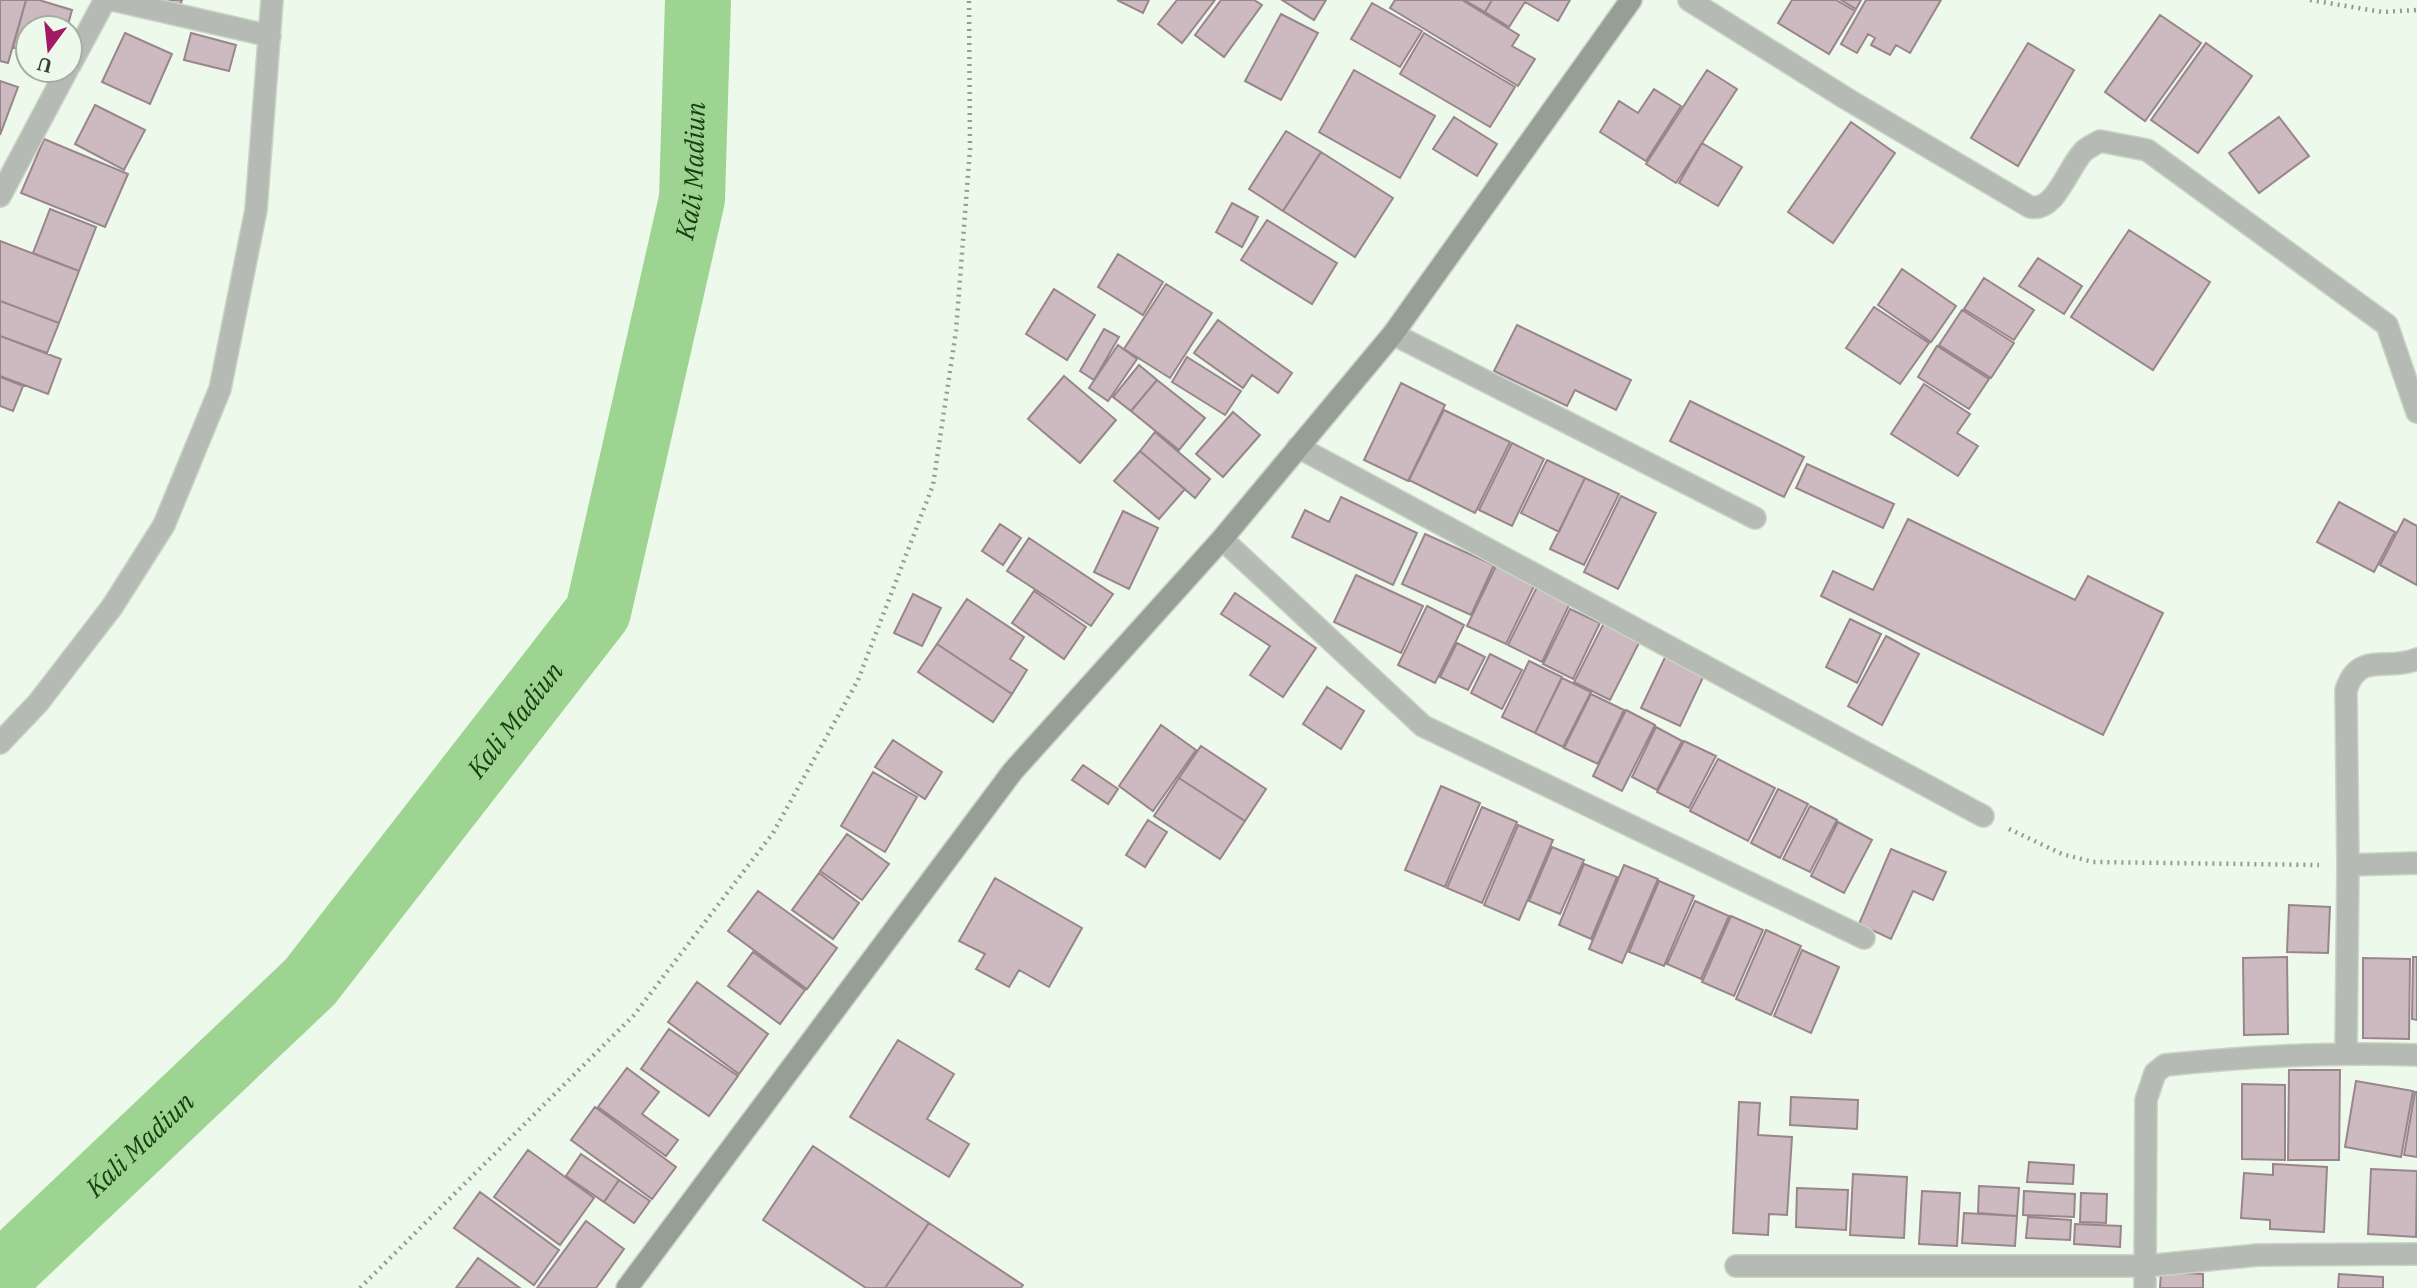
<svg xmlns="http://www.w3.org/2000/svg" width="2417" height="1288" font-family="'IBM Plex Serif',serif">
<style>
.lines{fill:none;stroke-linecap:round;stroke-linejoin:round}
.river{stroke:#9dd491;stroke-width:66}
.building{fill:#cdbac0;stroke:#98868c;stroke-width:2}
.lane-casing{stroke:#c9d3c6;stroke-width:24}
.street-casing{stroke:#c9d3c6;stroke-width:24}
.secondary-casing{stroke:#c9d3c6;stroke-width:24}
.path{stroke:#959d93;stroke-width:4.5;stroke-dasharray:2 5;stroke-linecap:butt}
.lane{stroke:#b5bbb4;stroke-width:21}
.street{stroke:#b5bbb4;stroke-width:21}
.secondary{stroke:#969e95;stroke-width:21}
.labels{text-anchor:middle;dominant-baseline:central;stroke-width:6;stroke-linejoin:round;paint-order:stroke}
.water-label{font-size:26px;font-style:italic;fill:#183c10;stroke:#edf9ea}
</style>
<rect width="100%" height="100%" fill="#edf9ea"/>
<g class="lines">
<path class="river" id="s1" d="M0,1276L310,982L598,612L692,199L698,0"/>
</g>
<path class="building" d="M0,0H26L8,63L0,61Z
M26,0H39L72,10L67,28H28V52L13,47Z
M162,0H182L180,5Z
M1117,0H1149L1143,13Z
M1177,0H1215L1182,43L1158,24Z
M1221,0H1254L1262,5L1224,57L1195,35Z
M1282,0H1326L1314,20Z
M1395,0H1462L1519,35L1512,46L1535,59L1518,86L1390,8Z
M1464,0H1492L1485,12Z
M1492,0H1570L1558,21L1525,2L1509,27L1485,12Z
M1792,0H1836L1855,11L1829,54L1778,23Z
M1841,0H1861L1856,9Z
M1866,0H1941L1910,53L1896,45L1890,55L1871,45L1875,38L1868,34L1857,53L1841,44Z
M1372,3L1422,31L1400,67L1351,39Z
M1281,14L1318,33L1281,100L1245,81Z
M2160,15L2201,43L2145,121L2105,92Z
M125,33L172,54L150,104L102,82Z
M191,33L236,45L229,71L184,60Z
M1424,33L1515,87L1490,127L1400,74Z
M2028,43L2074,70L2018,166L1971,138Z
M2206,43L2252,76L2198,153L2151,120Z
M1354,70L1435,116L1400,178L1319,132Z
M1707,70L1737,89L1676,183L1646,164Z
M0,81L18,87L0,135Z
M1654,89L1681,106L1646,161L1600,132L1619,101L1638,113Z
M95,105L145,130L124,170L75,144Z
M1454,117L1497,144L1477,176L1433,149Z
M2279,117L2309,156L2259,193L2229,153Z
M1851,122L1895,153L1833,243L1788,212Z
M1286,131L1321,152L1283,211L1249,189Z
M44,139L128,174L105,227L21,193Z
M1702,143L1742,167L1718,206L1679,183Z
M1321,152L1393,198L1355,257L1283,211Z
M1232,203L1258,217L1242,247L1216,232Z
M50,209L96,227L79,271L33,253Z
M1267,220L1337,263L1312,304L1241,260Z
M2129,230L2210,282L2153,370L2071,317Z
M0,241L79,271L59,323L0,301Z
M1118,254L1163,282L1143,315L1098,287Z
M2038,258L2082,286L2064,314L2019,286Z
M1902,269L1956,306L1931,342L1878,305Z
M1984,278L2034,310L2014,340L1964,309Z
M1166,284L1212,313L1170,378L1124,349Z
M1054,289L1095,315L1067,360L1026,334Z
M0,301L59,323L47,353L0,336Z
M1874,307L1929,343L1900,384L1846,348Z
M1962,310L2014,343L1991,378L1939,345Z
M1218,320L1292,373L1278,393L1252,375L1243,388L1194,353Z
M1517,325L1631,380L1616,410L1575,390L1567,406L1494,371Z
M1104,329L1119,337L1094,380L1080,371Z
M0,336L61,359L48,394L0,376Z
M1118,345L1137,359L1108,401L1089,388Z
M1937,346L1989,379L1969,409L1918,377Z
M1187,357L1241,391L1225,415L1172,382Z
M1139,365L1157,380L1131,411L1113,397Z
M1064,376L1116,420L1080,463L1028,419Z
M0,377L23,386L13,411L0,406Z
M1157,380L1205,418L1179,450L1131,411Z
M1401,383L1445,405L1408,481L1364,460Z
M1924,384L1970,414L1957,433L1978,446L1958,476L1891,434Z
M1690,401L1804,457L1784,497L1670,441Z
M1444,410L1510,442L1475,513L1409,480Z
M1233,412L1260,435L1223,477L1196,454Z
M1155,432L1210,479L1195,498L1140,451Z
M1512,443L1544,459L1512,526L1479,510Z
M1140,451L1185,489L1159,519L1114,481Z
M1547,460L1585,478L1559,532L1521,513Z
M1807,464L1894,504L1883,528L1796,488Z
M1585,478L1619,494L1584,565L1550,549Z
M1621,496L1656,513L1618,589L1584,572Z
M1341,497L1417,533L1393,585L1292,537L1305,510L1329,522Z
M2339,502L2395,532L2374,572L2317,542Z
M1123,511L1158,528L1129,589L1094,572Z
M1908,519L2075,600L2088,576L2163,613L2103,735L1821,596L1833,571L1873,590Z
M2404,519L2417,526V585L2380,565Z
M1000,524L1021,538L1003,565L982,551Z
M1425,534L1494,565L1471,615L1402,584Z
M1029,538L1113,594L1091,626L1007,571Z
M1497,564L1536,582L1506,644L1467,626Z
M1356,575L1423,606L1401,653L1334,622Z
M1538,585L1571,601L1542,662L1508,645Z
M1034,591L1086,627L1064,659L1012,623Z
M1235,593L1316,648L1283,697L1250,675L1270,646L1221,614Z
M913,594L941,608L922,646L894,633Z
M967,599L1024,637L1010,659L1027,670L1012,694L937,644Z
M1427,606L1464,625L1435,683L1398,665Z
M1570,609L1600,623L1573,679L1543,664Z
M1606,619L1642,637L1610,700L1574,682Z
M1850,619L1881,634L1857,683L1826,667Z
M1886,636L1919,654L1882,725L1848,706Z
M1457,643L1485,657L1468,690L1440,677Z
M937,644L1012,694L993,722L918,672Z
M1668,651L1707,669L1680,726L1641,708Z
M1490,654L1522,670L1502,709L1471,693Z
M1529,661L1562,677L1535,733L1502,717Z
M1562,678L1591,692L1563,747L1535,733Z
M1327,687L1364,711L1341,749L1303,724Z
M1591,694L1624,710L1598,764L1564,748Z
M1626,710L1655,725L1622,791L1593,776Z
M1161,725L1196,750L1153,811L1119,786Z
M1656,727L1682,741L1657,790L1632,777Z
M893,740L942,772L925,799L875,767Z
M1684,741L1716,756L1689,808L1657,792Z
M1201,746L1266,789L1245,821L1179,778Z
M1718,759L1775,788L1748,841L1690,811Z
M1083,765L1118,789L1108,804L1072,780Z
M873,772L917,797L885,852L841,826Z
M1179,778L1245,821L1220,859L1154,816Z
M1441,786L1480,803L1445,887L1405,870Z
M1778,789L1808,804L1780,858L1751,843Z
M1810,806L1837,820L1810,872L1783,859Z
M1482,807L1517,822L1482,903L1447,888Z
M1148,820L1167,832L1145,867L1126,855Z
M1838,822L1872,840L1844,893L1811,876Z
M1518,825L1553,840L1519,920L1484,905Z
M847,834L889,864L862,900L820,871Z
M1552,847L1584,860L1560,914L1529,901Z
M1891,849L1946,872L1933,900L1913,891L1891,939L1859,924Z
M1584,864L1617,877L1591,939L1559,925Z
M1624,865L1658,879L1622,963L1589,949Z
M819,873L859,903L833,939L792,910Z
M995,878L1082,928L1049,987L1019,970L1009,987L976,969L985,954L959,941Z
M1659,881L1694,896L1664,966L1629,952Z
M758,891L837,948L807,989L728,931Z
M1695,901L1729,916L1701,979L1667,964Z
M2289,905L2330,907L2328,953L2287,952Z
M1731,916L1763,930L1734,996L1702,982Z
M1766,930L1801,946L1771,1015L1736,999Z
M1802,950L1839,967L1811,1033L1774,1016Z
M753,952L805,990L780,1024L728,986Z
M2287,957L2288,1034L2244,1035L2243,958Z
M2413,957H2417V1020L2412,1019Z
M2363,958L2410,959L2409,1039L2363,1038Z
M697,982L768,1034L739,1074L668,1022Z
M669,1029L738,1076L709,1116L641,1069Z
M898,1040L954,1074L927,1119L969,1144L949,1177L850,1117Z
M627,1068L659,1092L642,1114L678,1140L666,1156L598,1107Z
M2289,1070H2340L2339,1160H2288Z
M2356,1081L2413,1091L2401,1157L2345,1147Z
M2242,1084L2285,1085V1160L2242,1159Z
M2415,1092H2417V1157L2404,1155Z
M1791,1097L1858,1100L1857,1129L1790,1125Z
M1739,1102L1760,1103L1758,1135L1792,1137L1787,1215L1769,1214L1768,1235L1733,1233Z
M595,1107L676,1167L652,1199L571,1140Z
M813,1146L929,1223L885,1288H866L763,1220Z
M528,1150L594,1198L560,1245L494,1197Z
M581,1154L619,1180L604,1202L566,1176Z
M2029,1162L2074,1165L2073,1184L2027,1182Z
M2273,1164L2327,1167L2324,1232L2270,1229V1220L2241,1218L2244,1173L2273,1175Z
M2371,1169L2417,1171L2416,1237L2368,1234Z
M1853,1174L1907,1177L1904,1238L1850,1235Z
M619,1180L650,1201L634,1223L604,1202Z
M1979,1186L2019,1188L2017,1216L1978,1213Z
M1797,1188L1848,1190L1846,1230L1796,1227Z
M1922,1191L1960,1193L1957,1246L1919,1244Z
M2024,1191L2075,1194L2074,1217L2023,1215Z
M480,1192L559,1250L534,1285L454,1228Z
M2081,1193L2107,1194L2106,1223L2080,1222Z
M1964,1213L2017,1216L2015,1246L1962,1243Z
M2028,1217L2071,1220L2070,1240L2026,1238Z
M586,1221L624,1249L596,1288H537Z
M929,1223L1023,1285L1021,1288H885Z
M2075,1224L2121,1226L2120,1247L2074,1244Z
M478,1258L520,1288H456Z
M2161,1272L2203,1274V1288H2160Z
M2339,1274L2383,1277V1288H2338Z"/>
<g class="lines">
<g class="lane-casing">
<path id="lane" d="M2348,865L2346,690C2359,650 2387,672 2417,659"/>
</g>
<g class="street-casing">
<path id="street" d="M113,0L270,36
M1689,0L1847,99L2030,207C2057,212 2068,165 2085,150C2089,147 2095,144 2100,141L2147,150L2387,325L2417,412
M70,65L105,0
M0,196L67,70
M1393,334L1755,518
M1298,447L1983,816
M1222,539L1423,726L1864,938
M0,743L38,703L112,607L164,525L220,389L256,210L272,0
M2346,1052L2348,865L2417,863
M1736,1266H2146L2258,1255L2417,1254
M2145,1288L2146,1100L2155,1073L2165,1065C2250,1056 2332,1052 2417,1055"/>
</g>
<g class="secondary-casing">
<path id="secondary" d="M627,1288L1013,771L1222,539L1393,334L1631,0"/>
</g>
<path class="path" d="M2310,0L2382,12L2417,10
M2009,829L2062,854L2093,862L2319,865
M360,1288L634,1015L773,833L858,680L933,485L956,331L970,149L969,0"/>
<use href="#lane" class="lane"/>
<use href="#street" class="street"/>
<use href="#secondary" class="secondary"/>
</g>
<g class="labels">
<g class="water-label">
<text stroke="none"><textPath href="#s1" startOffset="1348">Kali Madiun</textPath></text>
<text stroke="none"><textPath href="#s1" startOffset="760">Kali Madiun</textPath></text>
<text stroke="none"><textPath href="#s1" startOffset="192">Kali Madiun</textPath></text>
</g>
</g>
<g transform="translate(49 49) rotate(195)"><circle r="33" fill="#edf9ea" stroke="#a5aea2" stroke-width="2"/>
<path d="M0-5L12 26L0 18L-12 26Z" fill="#a31963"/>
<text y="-10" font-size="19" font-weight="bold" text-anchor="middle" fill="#383d37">U</text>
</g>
</svg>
